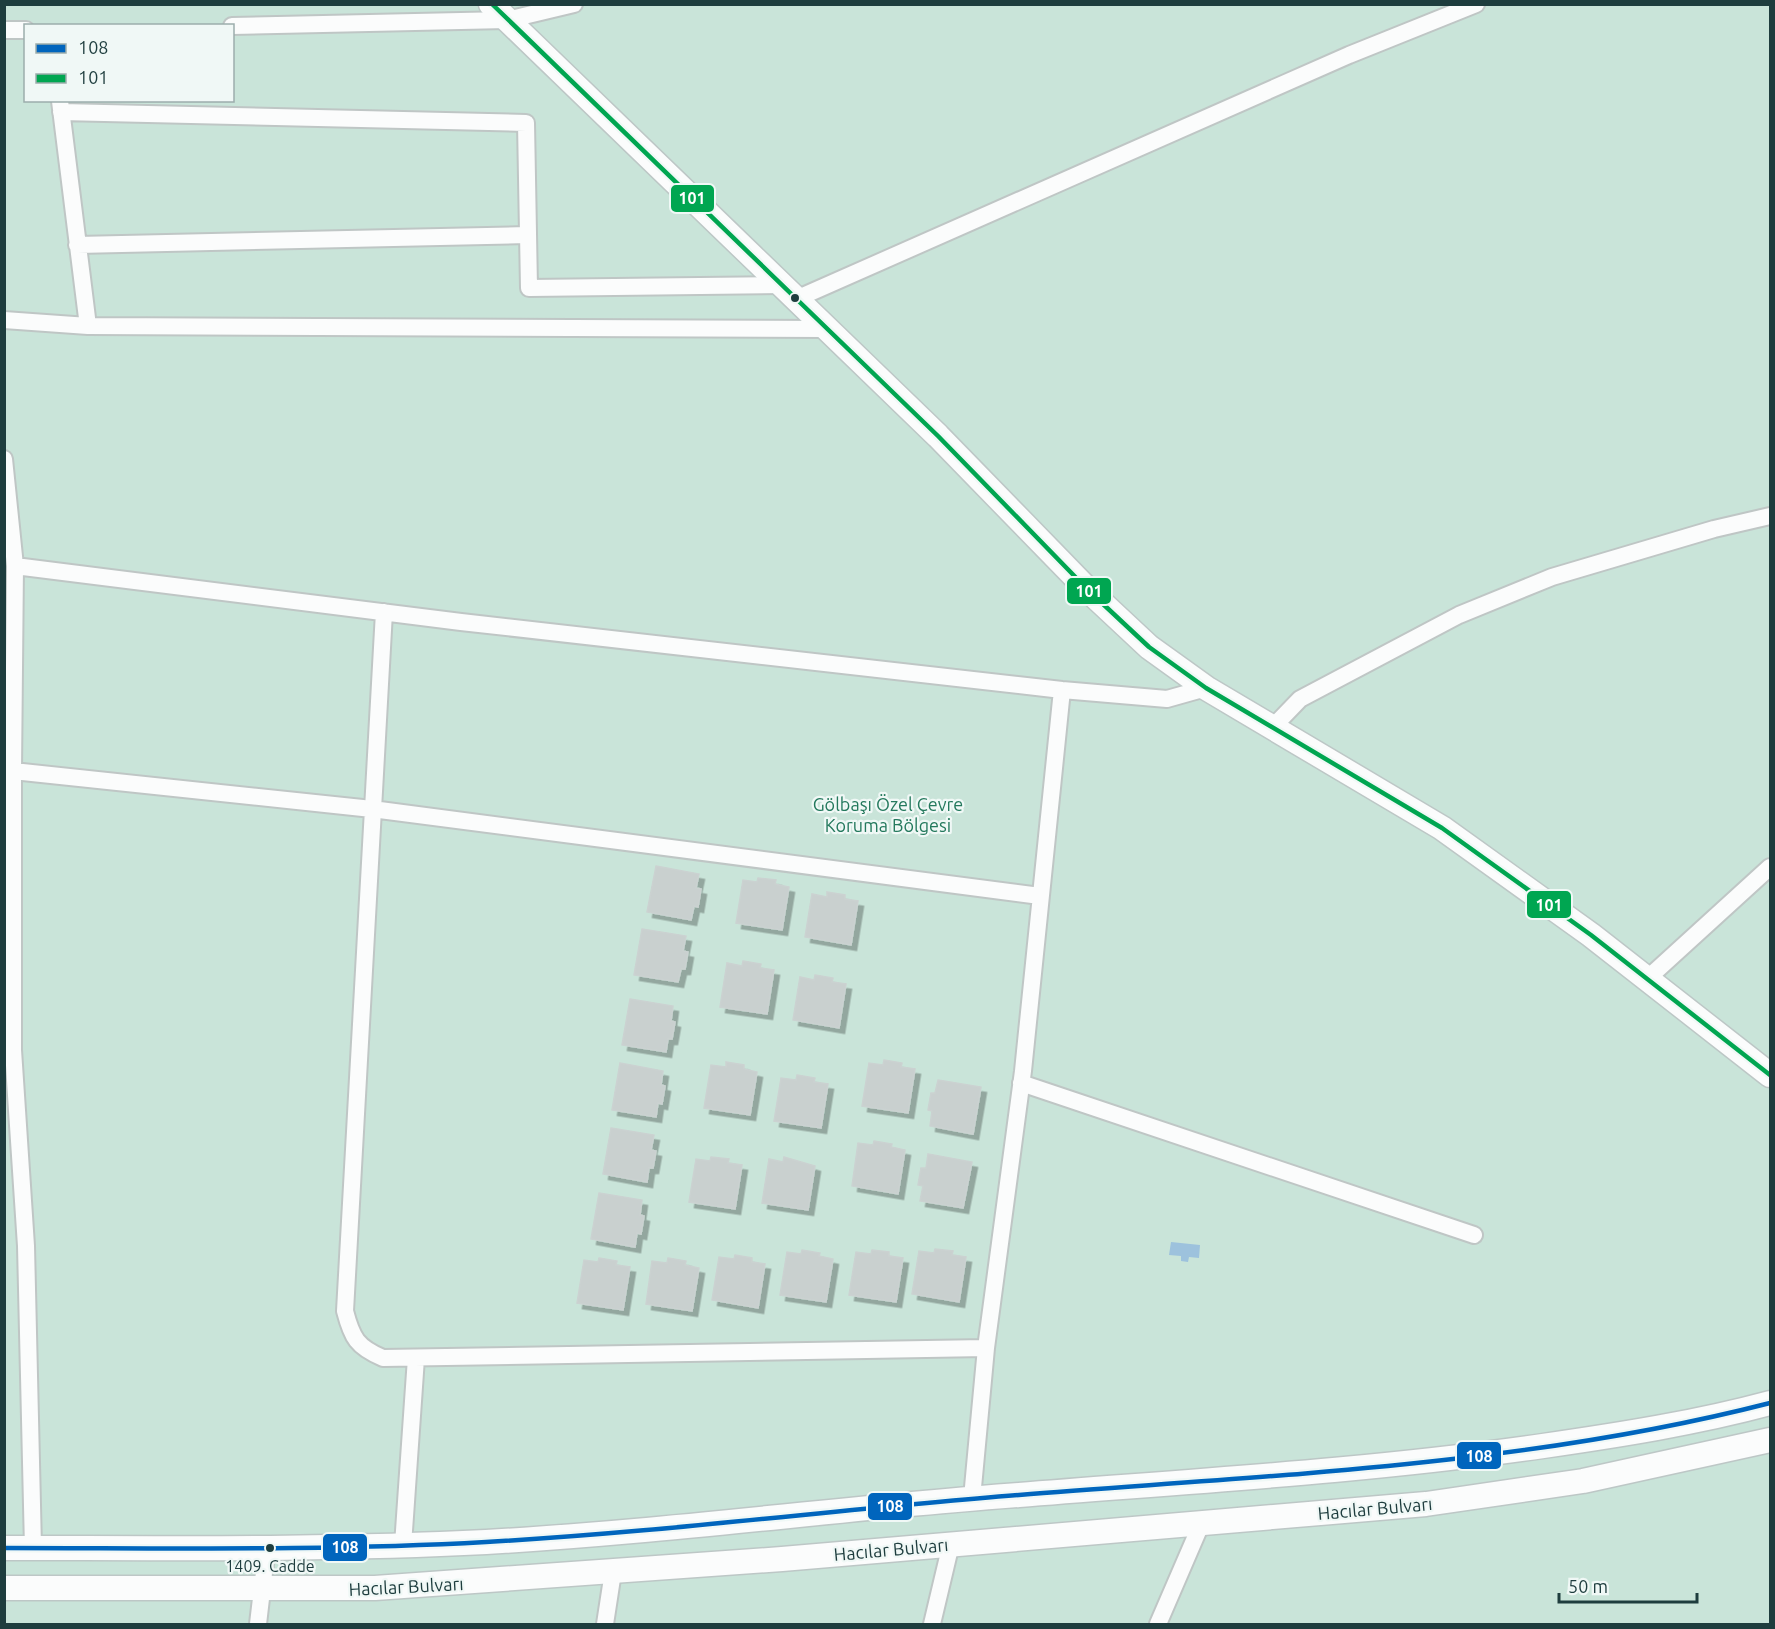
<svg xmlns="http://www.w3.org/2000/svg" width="1775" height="1629" font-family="Ubuntu,sans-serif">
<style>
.green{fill:#c9e4d9;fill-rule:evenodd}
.water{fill:#9dc2dd}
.building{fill:#c9d0cf;stroke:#cbd2d1;stroke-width:1.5;filter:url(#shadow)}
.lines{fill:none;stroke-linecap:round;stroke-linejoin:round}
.street-casing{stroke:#bfc6c5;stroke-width:20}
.secondary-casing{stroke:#bdc7c6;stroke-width:27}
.street{stroke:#fbfcfc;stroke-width:16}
.secondary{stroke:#fbfcfc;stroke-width:24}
.bus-1-casing{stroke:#f0f8f6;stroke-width:9}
.bus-2-casing{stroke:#f0f8f6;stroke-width:9}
.bus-1{stroke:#0065bd;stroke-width:4.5}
.bus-2{stroke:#00a651;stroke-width:4.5}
.bus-dot{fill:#1e3d3e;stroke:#f0f8f6;stroke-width:2}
.labels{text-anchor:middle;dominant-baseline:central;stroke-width:4.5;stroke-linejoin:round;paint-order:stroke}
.bus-label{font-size:16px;fill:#1e3d3e;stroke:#f0f8f6}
.park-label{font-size:18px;fill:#24795d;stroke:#f0f8f6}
.street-label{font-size:18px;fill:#1e3d3e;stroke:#f0f8f6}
.line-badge{stroke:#f0f8f6;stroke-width:2}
.badge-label{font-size:16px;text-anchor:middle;font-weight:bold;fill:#fff}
</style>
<defs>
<filter id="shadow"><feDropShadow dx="5.5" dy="5.5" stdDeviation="0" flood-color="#0004"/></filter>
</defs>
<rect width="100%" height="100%" fill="#e2e9e8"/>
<path class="green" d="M5,5H1770V1624H5ZM26,26H232V100H26Z"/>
<path class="water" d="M1171,1242L1200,1245L1199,1258L1189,1257L1188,1262L1181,1261V1256L1169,1255Z"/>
<path class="building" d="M656,866L699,874L696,888L701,889L698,907L694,906L691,920L647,912Z
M758,878L776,880L775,884L789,887L782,930L736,923L743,880L757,882Z
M827,892L845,895V899L858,901L851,945L805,937L812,894L827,897Z
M642,929L686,936L683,951L688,952L685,969H681L678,982L634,975Z
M743,961L761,964L760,968L774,970L767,1014L720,1007L727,963L742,966Z
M815,975L833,978L832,982L846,984L839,1028L793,1020L800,977L814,980Z
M630,999L673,1006L671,1021L675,1022L672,1039H668L666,1052L622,1045Z
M884,1060L902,1063L901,1067L915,1069L908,1113L862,1106L869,1063L883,1065Z
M726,1062L744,1065V1069L757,1072L750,1115L704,1108L711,1065L726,1067Z
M620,1063L663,1071L661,1085L665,1086L662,1104L658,1103L656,1117L612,1110Z
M797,1075L815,1078L814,1082L828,1084L821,1128L774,1121L781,1078L796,1080Z
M938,1080L981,1087L973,1134L930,1126L932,1111L928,1110L931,1093H935Z
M611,1128L654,1135L651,1150L656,1151L653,1168H649L647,1182L603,1174Z
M874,1141L892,1144L891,1147L905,1150L898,1194L852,1186L858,1143L873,1145Z
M928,1154L972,1162L963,1208L920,1201L923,1186L918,1185L921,1168H926Z
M711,1157L729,1159L728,1163L742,1165L735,1209L689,1202L696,1159L710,1161Z
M784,1157L815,1166L808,1210L762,1203L769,1159L783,1162Z
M599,1193L642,1200L640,1215L644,1216L641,1234L637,1233L635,1247L591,1239Z
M935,1249L953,1251L952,1255L966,1257L959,1302L912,1294L919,1251L934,1253Z
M802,1250L820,1253L819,1256L833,1259L826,1302L780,1295L787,1252L801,1254Z
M872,1250L889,1252V1256L903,1258L896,1302L849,1295L856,1252L871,1254Z
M735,1255L752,1258V1262L765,1264L758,1308L712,1300L719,1257L734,1259Z
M599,1258L617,1261L616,1265L630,1267L623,1310L577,1303L584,1260L598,1262Z
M668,1258L686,1261L685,1265L699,1268L692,1311L646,1304L652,1261L667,1263Z"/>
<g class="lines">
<g class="street-casing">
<path id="street" d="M232,26L507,20L574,4
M4,30H26
M60,101L88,326
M61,112L526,123L529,288L782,285
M77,245L527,235
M796,299L1349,55L1476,4
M4,320L88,326L827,329
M4,459L15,566L13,771L372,809L1040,896
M15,566L461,622L1062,690L1167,699L1206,688
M384,612L345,1311C352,1338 357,1347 383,1358L986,1348
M1273,727L1300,699L1459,615L1552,577L1714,529L1770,516
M13,771V1050L26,1246L33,1548
M1647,979L1770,867
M1021,1083L1474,1235
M972,1498L986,1348L1023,1071L1062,690
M403,1545L416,1358
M258,1624L267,1547
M605,1624L613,1572
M932,1624L951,1544
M1158,1624L1202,1522"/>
</g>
<g class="secondary-casing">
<path id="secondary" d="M491,4L938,436L1088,590L1149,647L1206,688L1442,828L1591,935L1770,1075
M4,1548C165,1548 326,1550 486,1542C664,1532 841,1508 1019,1495C1194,1481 1369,1471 1543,1446C1619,1435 1696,1423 1770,1403
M4,1588H375L782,1559L1426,1504L1583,1481L1770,1440"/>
</g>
<use href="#street" class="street"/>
<use href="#secondary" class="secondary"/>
<g class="bus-1-casing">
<path id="bus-1" d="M4,1548C165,1548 326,1551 486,1542C664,1532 841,1509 1019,1495C1269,1475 1525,1466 1770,1403"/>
</g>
<g class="bus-2-casing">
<path id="bus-2" d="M492,4L938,436L1088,590L1149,647L1206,688L1442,828L1591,935L1770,1075"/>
</g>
<use href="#bus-1" class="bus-1"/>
<use href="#bus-2" class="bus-2"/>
</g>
<g class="bus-dot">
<circle cx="795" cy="298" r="5"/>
<circle cx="270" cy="1548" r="5"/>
</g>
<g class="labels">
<g class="bus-label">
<text x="270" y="1566">1409. Cadde</text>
</g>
<g class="park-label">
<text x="888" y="804">Gölbaşı Özel Çevre<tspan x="888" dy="21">Koruma Bölgesi</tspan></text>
</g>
<g class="street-label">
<text transform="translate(1375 1508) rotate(-5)">Hacılar Bulvarı</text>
<text transform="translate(891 1549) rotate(-5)">Hacılar Bulvarı</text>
<text transform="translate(406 1586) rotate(-3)">Hacılar Bulvarı</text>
</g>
</g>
<g class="line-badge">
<rect x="670" y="184" width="45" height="29" rx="6" fill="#00a651"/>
<rect x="1066" y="577" width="46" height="28" rx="6" fill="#00a651"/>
<rect x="1526" y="890" width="46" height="29" rx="6" fill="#00a651"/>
<rect x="1456" y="1441" width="46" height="29" rx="6" fill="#0065bd"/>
<rect x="867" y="1492" width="46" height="29" rx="6" fill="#0065bd"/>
<rect x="322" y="1533" width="46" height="29" rx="6" fill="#0065bd"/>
</g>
<g class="badge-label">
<text x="692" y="204">101</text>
<text x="1089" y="597">101</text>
<text x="1549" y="911">101</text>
<text x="1479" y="1462">108</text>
<text x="890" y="1512">108</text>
<text x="345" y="1553">108</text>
</g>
<rect width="1775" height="1629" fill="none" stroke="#1e3d3e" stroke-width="12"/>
<rect x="24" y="24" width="210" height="78" fill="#f0f8f6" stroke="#9cadac" stroke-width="1.5"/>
<rect x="36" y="44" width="30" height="9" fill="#0065bd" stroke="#9cadac" stroke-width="1.5"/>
<text x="78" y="54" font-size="18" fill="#1e3d3e">108</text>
<rect x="36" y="74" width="30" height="9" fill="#00a651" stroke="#9cadac" stroke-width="1.5"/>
<text x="78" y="84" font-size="18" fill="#1e3d3e">101</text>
<path d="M1559 1593v9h138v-9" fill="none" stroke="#1e3d3e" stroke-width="3"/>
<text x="1568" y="1593" font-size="18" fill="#1e3d3e" stroke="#f0f8f6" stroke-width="4.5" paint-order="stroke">50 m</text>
</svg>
